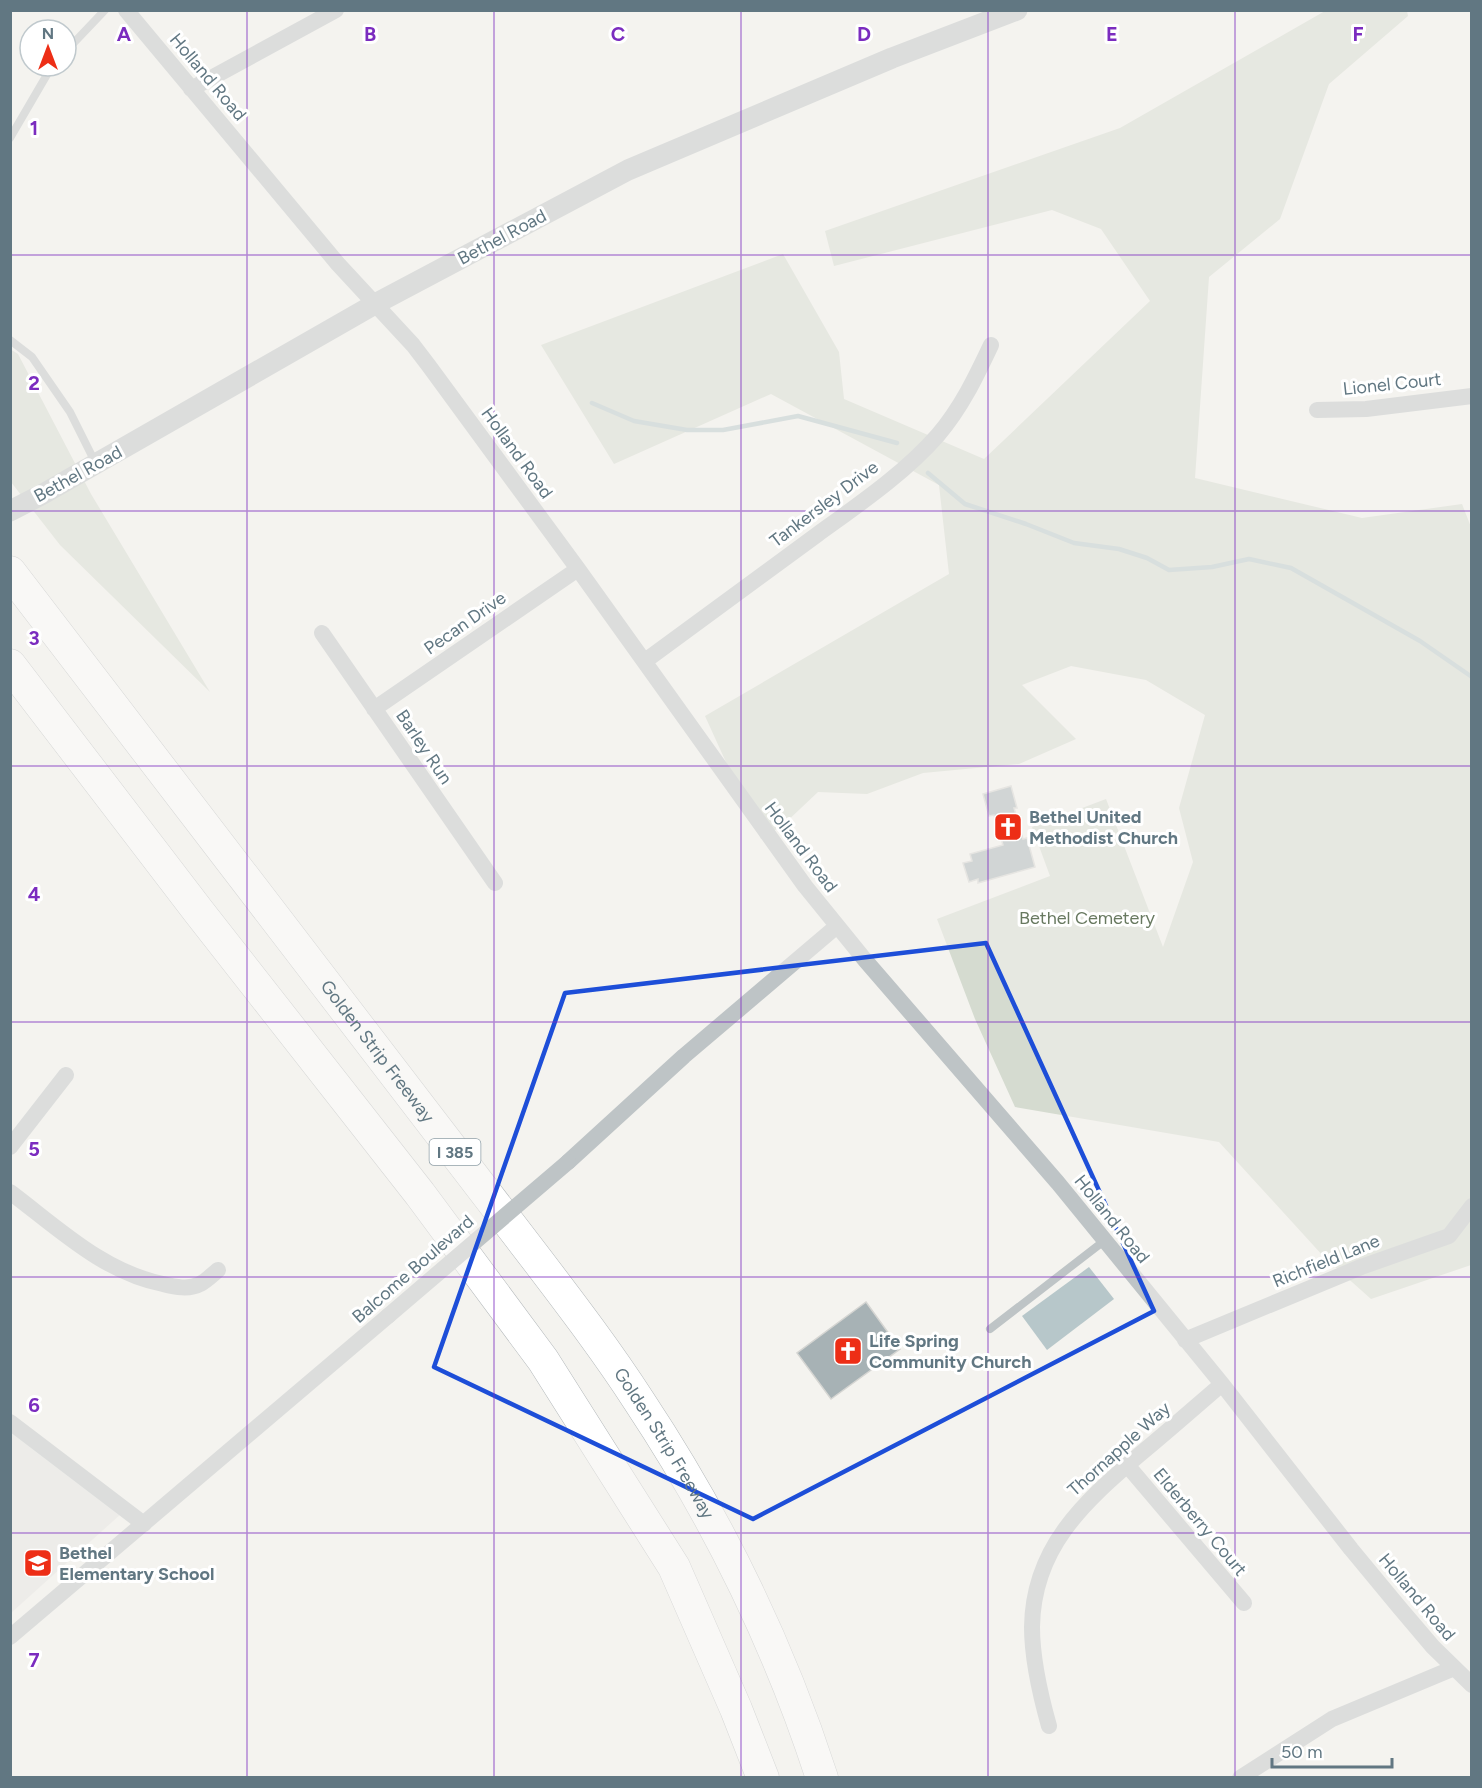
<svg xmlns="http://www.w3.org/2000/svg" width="1482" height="1788" font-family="Figtree,sans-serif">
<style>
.built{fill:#e4e5e3}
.green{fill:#d5dbd0}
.water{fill:#b7c7ca}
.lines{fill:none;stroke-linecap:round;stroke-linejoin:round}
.stream{stroke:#b7c7ca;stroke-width:4.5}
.building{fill:#a7b2b5;stroke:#d5d5d2;stroke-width:1.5}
.motorway-casing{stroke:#b3b8ba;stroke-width:33}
.service{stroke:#bec4c6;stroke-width:8}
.minor{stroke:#bec4c6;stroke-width:16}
.tertiary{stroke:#bec4c6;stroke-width:21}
.motorway{stroke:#fff;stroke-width:32}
.minor-bridge{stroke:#bec4c6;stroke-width:16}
.marked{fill:none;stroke:#1d4ed8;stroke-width:4.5;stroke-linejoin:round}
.grid{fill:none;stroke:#7b2cbf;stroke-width:1.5;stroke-opacity:0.55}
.labels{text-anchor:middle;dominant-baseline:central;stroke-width:6;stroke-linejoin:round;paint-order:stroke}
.shield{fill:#fff;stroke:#90a0a8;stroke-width:1.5}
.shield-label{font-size:16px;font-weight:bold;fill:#617782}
.street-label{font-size:18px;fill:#617782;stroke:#fff}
.poi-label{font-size:18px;font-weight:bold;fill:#617782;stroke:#fff;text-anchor:start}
.park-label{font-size:18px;fill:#687960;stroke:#fff}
.grid-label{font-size:20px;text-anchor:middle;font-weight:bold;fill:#7b2cbf;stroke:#fff;stroke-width:6;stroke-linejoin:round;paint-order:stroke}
</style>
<rect width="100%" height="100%" fill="#f4f3ef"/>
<path class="built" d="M10,1427L122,1513L11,1613H10Z"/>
<path class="green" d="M1325,11H1407L1408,16L1329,84L1280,219L1209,277L1195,478L1362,518L1462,504L1471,527V1265L1371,1299L1324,1257L1219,1142L1015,1107L975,1019L937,919L1050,876L1032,827L1106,799L1163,947L1193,862L1179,808L1205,715L1146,680L1071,666L1022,685L1076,739L1019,764L923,773L867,794L818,792L783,825L761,839L705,716L949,574L939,485L771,394L614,464L541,345L783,254L839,352L844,399L984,459L1150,301L1101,229L1052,210L834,266L825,231L1120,128Z
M10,349L18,354L91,494L210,692L60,545L11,482Z"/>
<path class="water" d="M1089,1267L1114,1299L1047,1350L1022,1316Z"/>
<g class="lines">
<path class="stream" d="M592,403L634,421L687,430H723L798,416L897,443
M928,473L965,504L1026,524L1074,543L1119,549L1147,558L1169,570L1212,567L1249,559L1291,568L1420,641L1472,677"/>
</g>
<path class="building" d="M1011,786L1017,808H1014L1023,839L1027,838L1035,867L978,883V879L969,882L963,863L972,861L970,854L1003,845L994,815L989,816L983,794Z
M866,1302L900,1349L831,1399L797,1353Z"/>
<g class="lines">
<g class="motorway-casing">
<g id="motorway">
<path id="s1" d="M10,572L538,1261C573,1307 608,1353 639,1401C716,1517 779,1645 822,1778"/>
<path d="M10,665L199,912L420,1194L543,1360L674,1567L736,1709L763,1778"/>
</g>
</g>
<path class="service" d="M66,51L105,10
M10,138L52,66
M10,340L32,357L70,412L96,464
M990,1329L1104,1241"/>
<path class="minor" d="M126,10L338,264L413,345L429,366L578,569L805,886L865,960L1058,1183L1222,1384L1351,1549L1399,1607L1433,1647L1472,1685
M191,89L336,10
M1317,410L1366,409L1472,396
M322,633L495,883
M645,661C702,619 760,577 818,534C858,505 905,473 938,435C961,408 976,377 991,345
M374,709L578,569
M10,1147L66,1075
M568,1162L684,1056L837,926
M10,1192C58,1228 103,1272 163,1284C175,1287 189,1290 200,1284C206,1281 212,1275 218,1270
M1185,1340L1361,1267L1449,1236L1472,1206
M10,1422L144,1524
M1127,1465L1244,1603
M10,1637L388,1316
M1049,1726C1040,1694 1032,1660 1032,1627C1033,1548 1083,1503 1139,1455C1167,1432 1194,1408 1222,1384
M1240,1778L1332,1719L1454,1668"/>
<path class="tertiary" d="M10,511L43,494L375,304L628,170L892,58L1017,10"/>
<use href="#motorway" class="motorway"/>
<path class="minor-bridge" d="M388,1316L568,1162"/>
</g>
<path d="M0 0H1482V1788H0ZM986,943L1154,1311L753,1519L434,1367L565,993Z" fill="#f4f3ef" fill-opacity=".55" fill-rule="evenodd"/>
<path class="marked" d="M986,943L1154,1311L753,1519L434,1367L565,993Z"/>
<path class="grid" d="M247,10V1778M494,10V1778M741,10V1778M988,10V1778M1235,10V1778M10,255H1472M10,511H1472M10,766H1472M10,1022H1472M10,1277H1472M10,1533H1472"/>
<defs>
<g id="church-square" transform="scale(1.5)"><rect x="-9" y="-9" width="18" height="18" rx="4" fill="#ed2e16" stroke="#fff"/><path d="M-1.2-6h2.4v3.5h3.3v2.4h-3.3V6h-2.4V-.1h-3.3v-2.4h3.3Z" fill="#fff"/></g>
<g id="school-square" transform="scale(1.5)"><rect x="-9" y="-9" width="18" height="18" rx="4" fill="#ed2e16" stroke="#fff"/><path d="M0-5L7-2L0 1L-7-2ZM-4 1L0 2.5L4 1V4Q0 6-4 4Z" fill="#fff"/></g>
</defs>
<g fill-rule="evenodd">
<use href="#church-square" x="1008" y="827"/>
<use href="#church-square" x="848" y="1351"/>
<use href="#school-square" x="38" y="1563"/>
</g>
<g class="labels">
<rect class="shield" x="429.5" y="1139" width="51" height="26" rx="4.5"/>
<g class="shield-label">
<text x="455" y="1152">I 385</text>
</g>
<g class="street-label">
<text transform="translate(208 77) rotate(50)">Holland Road</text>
<text transform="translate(502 237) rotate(-28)">Bethel Road</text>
<text transform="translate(1392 384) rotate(-6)">Lionel Court</text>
<text transform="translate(517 453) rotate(54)">Holland Road</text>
<text transform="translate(78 474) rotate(-29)">Bethel Road</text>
<text transform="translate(824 504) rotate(-37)">Tankersley Drive</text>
<text transform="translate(465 623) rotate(-35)">Pecan Drive</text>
<text transform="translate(424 747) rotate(56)">Barley Run</text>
<text transform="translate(801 847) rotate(53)">Holland Road</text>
<text stroke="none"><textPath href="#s1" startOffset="604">Golden Strip Freeway</textPath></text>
<text transform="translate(1112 1219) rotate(51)">Holland Road</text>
<text transform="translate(1326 1261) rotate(-22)">Richfield Lane</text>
<text transform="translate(413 1269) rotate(-41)">Balcome Boulevard</text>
<text stroke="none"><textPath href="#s1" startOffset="1090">Golden Strip Freeway</textPath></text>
<text transform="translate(1119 1449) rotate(-42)">Thornapple Way</text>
<text transform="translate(1200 1522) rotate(50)">Elderberry Court</text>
<text transform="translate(1417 1597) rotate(50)">Holland Road</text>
</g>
<g class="poi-label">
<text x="1029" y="817">Bethel United<tspan x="1029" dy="21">Methodist Church</tspan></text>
<text x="869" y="1341">Life Spring<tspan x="869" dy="21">Community Church</tspan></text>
<text x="59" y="1553">Bethel<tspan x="59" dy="21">Elementary School</tspan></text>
</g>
<g class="park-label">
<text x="1087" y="918">Bethel Cemetery</text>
</g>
</g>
<g class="grid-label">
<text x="124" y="41">A</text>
<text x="370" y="41">B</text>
<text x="618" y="41">C</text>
<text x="864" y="41">D</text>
<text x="1112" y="41">E</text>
<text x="1358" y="41">F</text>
<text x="34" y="135">1</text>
<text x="34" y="390">2</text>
<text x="34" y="645">3</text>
<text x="34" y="901">4</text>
<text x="34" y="1156">5</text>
<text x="34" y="1412">6</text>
<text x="34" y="1667">7</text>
</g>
<rect width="1482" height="1788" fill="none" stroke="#617782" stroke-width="24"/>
<g transform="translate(48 48)"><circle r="28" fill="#ffffff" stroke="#c0c9cd" stroke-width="1.5"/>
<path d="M0-4.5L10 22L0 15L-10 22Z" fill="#ed2e16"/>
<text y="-9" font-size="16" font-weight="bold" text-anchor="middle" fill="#617782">N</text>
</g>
<path d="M1272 1758v9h120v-9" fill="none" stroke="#617782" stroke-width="3"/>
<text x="1281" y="1758" font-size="18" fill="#617782" stroke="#ffffff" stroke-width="4.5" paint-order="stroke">50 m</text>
</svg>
